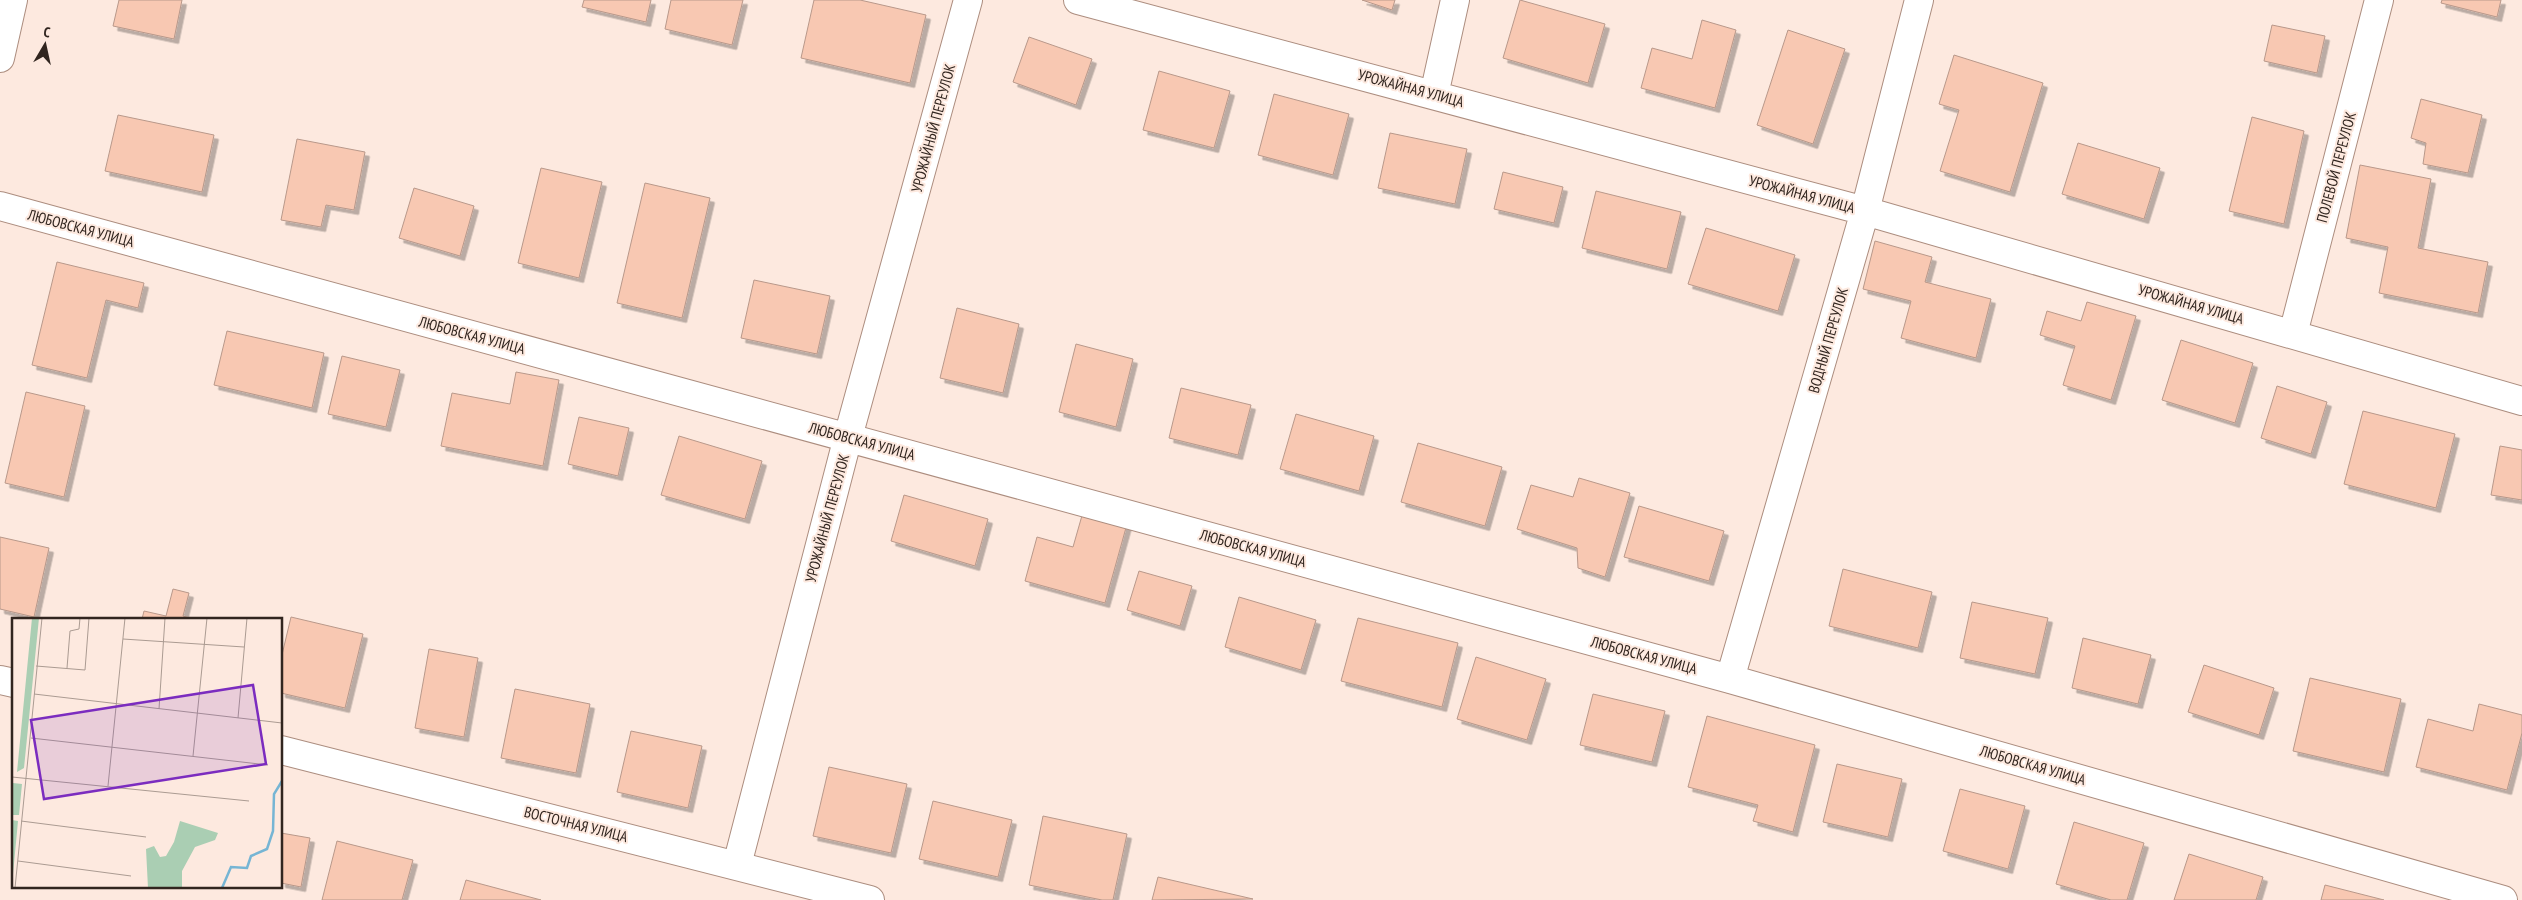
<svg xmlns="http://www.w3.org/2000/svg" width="2522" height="900" font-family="'PT Sans Narrow',sans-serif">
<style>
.building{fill:#f8c8b2;stroke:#b8988a;filter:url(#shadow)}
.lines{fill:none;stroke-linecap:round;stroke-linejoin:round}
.minor-casing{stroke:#ac8d7f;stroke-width:30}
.secondary-casing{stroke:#ac8d7f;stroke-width:30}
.minor{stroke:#fff;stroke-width:28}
.secondary{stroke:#fff;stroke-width:28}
.labels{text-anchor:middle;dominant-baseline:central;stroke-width:4;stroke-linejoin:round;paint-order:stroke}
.street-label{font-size:15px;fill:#31251f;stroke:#fde9df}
.inset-river{fill:none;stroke:#76b5d4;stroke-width:2.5}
.inset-road{fill:none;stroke:#ab9b92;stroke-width:1}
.view{fill:#7b2cbf;fill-opacity:0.15;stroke:#7b2cbf;stroke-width:2.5}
.inset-edge{fill:none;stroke:#31251f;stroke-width:2.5}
</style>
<defs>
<filter id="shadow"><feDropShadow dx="4.5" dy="4.5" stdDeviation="0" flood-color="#0004"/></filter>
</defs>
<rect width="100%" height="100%" fill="#fde9df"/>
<path class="building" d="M119,0H182L174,39L113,26Z
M584,0H651L646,22L582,7Z
M671,0H743L732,45L665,29Z
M814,0H860L926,15L910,83L801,58Z
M1362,0H1395L1392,10Z
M1520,0L1605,24L1588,83L1503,58Z
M2442,0H2501L2497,17L2441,3Z
M1702,20L1736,30L1715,108L1641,88L1652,48L1692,59Z
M2272,25L2325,36L2317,73L2264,61Z
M1788,30L1845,49L1813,144L1757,125Z
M1029,37L1092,59L1076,105L1013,82Z
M1954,55L2043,83L2010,192L1940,171L1959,110L1939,104Z
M1159,71L1230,91L1214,148L1143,130Z
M1274,94L1349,114L1333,175L1258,155Z
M2421,99L2482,115L2468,173L2423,164L2426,143L2411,138Z
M118,115L214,135L202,192L105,171Z
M2252,117L2304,131L2284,224L2229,211Z
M1390,133L1467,149L1455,204L1378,188Z
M297,139L365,152L354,210L326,205L321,227L281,220Z
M2078,143L2160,168L2144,219L2062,194Z
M2360,165L2431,179L2418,248L2488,262L2478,313L2379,293L2388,247L2346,238Z
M541,168L602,182L579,278L518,263Z
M1503,172L1563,187L1554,223L1494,209Z
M645,183L710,198L682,318L617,303Z
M414,188L474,206L460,256L399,238Z
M1596,191L1681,212L1667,269L1582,248Z
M1706,228L1795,255L1778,311L1688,284Z
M1875,241L1932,257L1925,282L1991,299L1976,358L1901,338L1911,301L1863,289Z
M57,262L144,283L138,308L106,300L87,378L32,365Z
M754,280L830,296L817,354L741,338Z
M2087,302L2136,316L2111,400L2063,385L2075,346L2040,335L2047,311L2081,321Z
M957,308L1019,324L1003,393L940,378Z
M227,331L324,353L312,408L214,385Z
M2181,340L2253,363L2235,423L2162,400Z
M1076,344L1133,359L1116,427L1059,412Z
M342,356L400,370L386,427L328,414Z
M516,372L559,380L543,466L441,446L452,393L510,404Z
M2277,386L2327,402L2311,454L2261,438Z
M1181,388L1251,405L1238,455L1169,438Z
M26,392L85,406L64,497L5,483Z
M2363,411L2455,434L2436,508L2344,484Z
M1296,414L1374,436L1359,491L1280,469Z
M579,417L629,428L618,476L568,464Z
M679,436L762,461L745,519L661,495Z
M1418,443L1502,467L1485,526L1401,502Z
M2500,446L2522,450V500L2491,495Z
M1579,478L1630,493L1605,577L1578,568L1577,548L1517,529L1531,485L1573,497Z
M904,495L988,519L975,566L891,541Z
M1639,506L1724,531L1709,581L1624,557Z
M1083,512L1127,524L1105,603L1025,581L1037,537L1073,547Z
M0,537L49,548L34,617L0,609Z
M1843,569L1932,592L1918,648L1829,626Z
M1139,571L1192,586L1180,626L1127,610Z
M173,589L189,593L183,616L194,619H142L144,611L166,616Z
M1239,597L1316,620L1301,670L1225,647Z
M1972,602L2048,618L2035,674L1960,658Z
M291,617L363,634L345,708L281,693V659Z
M1358,618L1458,643L1442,707L1341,681Z
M2083,638L2151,655L2138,704L2072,688Z
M429,649L478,658L464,737L415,728Z
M1476,657L1546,679L1527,740L1457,719Z
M2204,665L2274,688L2259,735L2188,712Z
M2310,678L2401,699L2384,772L2293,751Z
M515,689L590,704L576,773L501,758Z
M1593,694L1665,711L1652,762L1580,745Z
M2479,704L2522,715V733L2507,790L2416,767L2428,719L2473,731Z
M1707,716L1815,745L1793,832L1753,821L1758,805L1688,787Z
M631,731L702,746L688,808L617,792Z
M1837,764L1902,779L1888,837L1823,822Z
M829,767L907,784L891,853L813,836Z
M1960,789L2025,806L2008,869L1943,851Z
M933,801L1012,820L998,877L919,859Z
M1043,816L1127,834L1113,900H1102L1029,885Z
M2074,822L2144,843L2127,900H2111L2056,884Z
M281,833L310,838L301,887L281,883Z
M337,841L413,860L402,900H322Z
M2189,854L2263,877L2256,900H2174Z
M1158,877L1253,899L1152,900Z
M466,880L541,900H460Z
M2325,885L2384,900H2321Z"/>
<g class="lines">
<g class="minor-casing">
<path id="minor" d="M1078,0L1865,211L2522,401
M1434,95L1455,0
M0,206L1730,679L2503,900
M2293,334L2379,0
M1730,679L1865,211L1919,0
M0,680L14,683
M281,750L870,900
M737,865L848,437L968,0"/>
</g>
<g class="secondary-casing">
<path id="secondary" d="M0,58L13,0"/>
</g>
<use href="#minor" class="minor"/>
<use href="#secondary" class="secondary"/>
</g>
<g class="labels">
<g class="street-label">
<text transform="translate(1411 88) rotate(15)">УРОЖАЙНАЯ УЛИЦА</text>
<text transform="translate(933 128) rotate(-75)">УРОЖАЙНЫЙ ПЕРЕУЛОК</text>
<text transform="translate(2336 167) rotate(-75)">ПОЛЕВОЙ ПЕРЕУЛОК</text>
<text transform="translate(1802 194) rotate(15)">УРОЖАЙНАЯ УЛИЦА</text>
<text transform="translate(81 228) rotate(15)">ЛЮБОВСКАЯ УЛИЦА</text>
<text transform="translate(2191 304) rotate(16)">УРОЖАЙНАЯ УЛИЦА</text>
<text transform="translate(472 335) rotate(15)">ЛЮБОВСКАЯ УЛИЦА</text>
<text transform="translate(1828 340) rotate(-74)">ВОДНЫЙ ПЕРЕУЛОК</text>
<text transform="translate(862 441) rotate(15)">ЛЮБОВСКАЯ УЛИЦА</text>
<text transform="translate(827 518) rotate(-75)">УРОЖАЙНЫЙ ПЕРЕУЛОК</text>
<text transform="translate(1253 548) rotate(15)">ЛЮБОВСКАЯ УЛИЦА</text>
<text transform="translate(1644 655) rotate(15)">ЛЮБОВСКАЯ УЛИЦА</text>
<text transform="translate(2033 765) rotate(16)">ЛЮБОВСКАЯ УЛИЦА</text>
<text transform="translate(576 824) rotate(14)">ВОСТОЧНАЯ УЛИЦА</text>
</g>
</g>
<g transform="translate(12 618)">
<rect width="270" height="270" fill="#fde9df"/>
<path d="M20,0H27L12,150L5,154ZM1,165L10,166L7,197H0ZM0,202L6,203L0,267ZM168,203L206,215L203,222L183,229L170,253V270H136L134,231L142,228L148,239L154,238L162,224Z" fill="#aaceb3"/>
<path class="inset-river" d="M210,270L219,249L235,250L239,238L255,231L261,213L262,176L270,163"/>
<path class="inset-road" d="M111,21L232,29M24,48L73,52L77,0M55,50L58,13L67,11L68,0M22,76L270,105M147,91L153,0M226,100L235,0M19,120L256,147M181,138L195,0M0,159L237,183M96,168L113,0M9,203L134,219M6,243L119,258M3,270L30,0"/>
<path class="view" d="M241,67L254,146L32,181L19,102Z"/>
<rect width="270" height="270" class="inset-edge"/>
</g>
<g transform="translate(45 45) rotate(9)" stroke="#fde9df" stroke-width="4" paint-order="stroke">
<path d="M0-4L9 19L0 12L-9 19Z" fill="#31251f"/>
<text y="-8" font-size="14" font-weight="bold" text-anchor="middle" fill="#31251f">С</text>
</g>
</svg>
